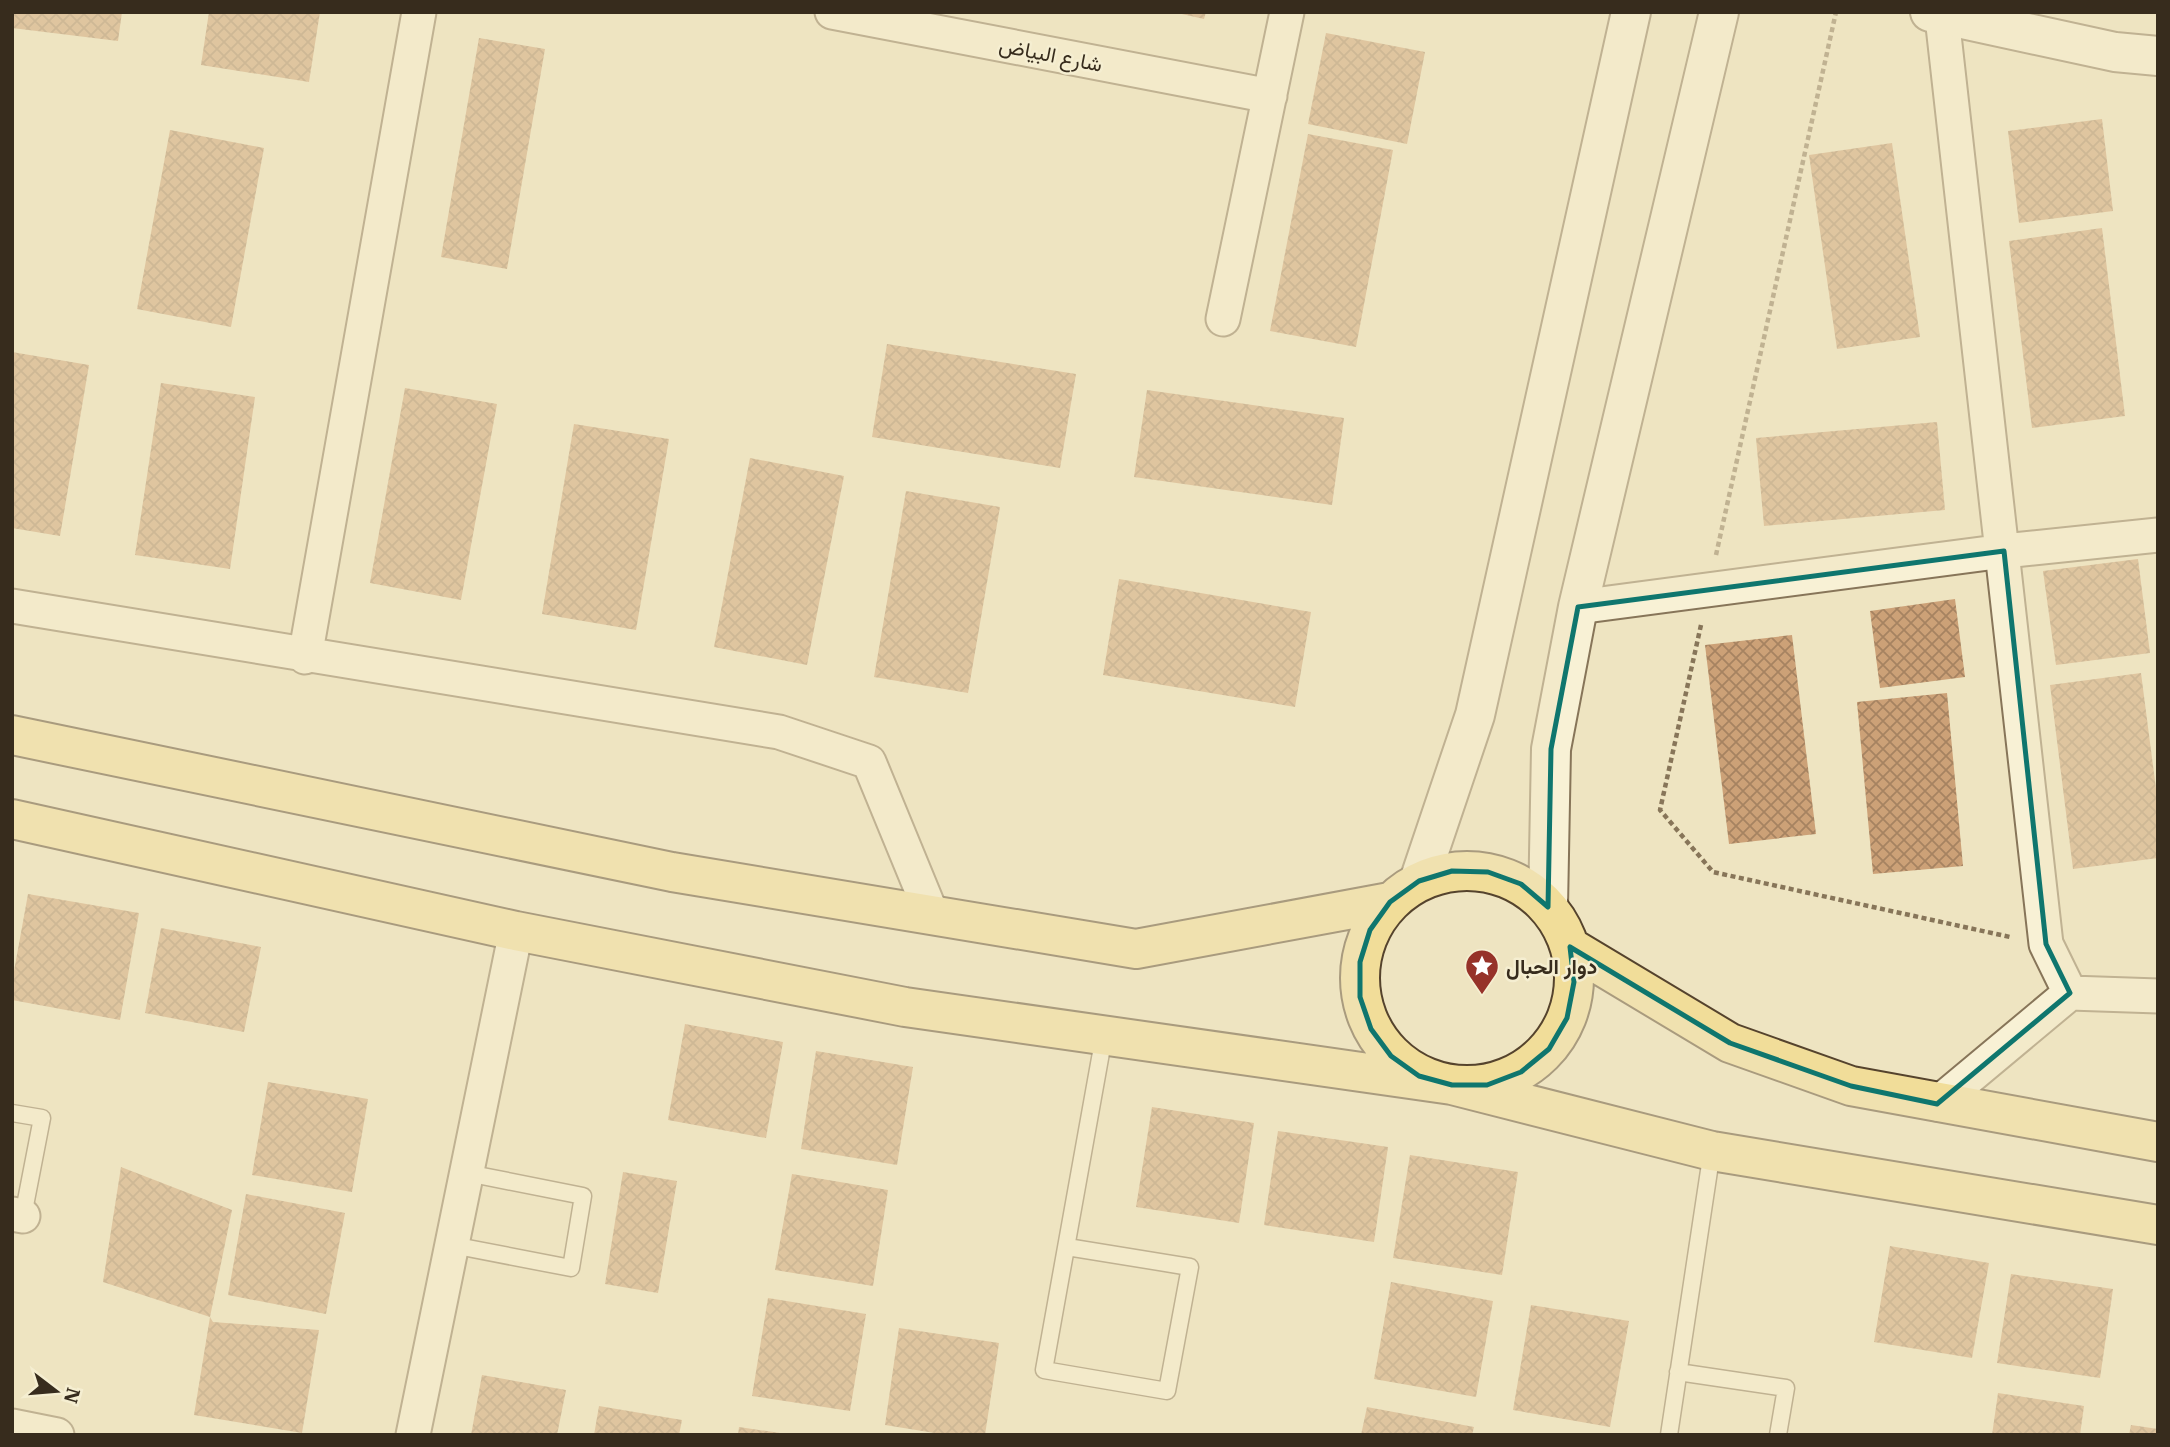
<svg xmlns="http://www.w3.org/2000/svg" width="2170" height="1447" font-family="'IBM Plex Serif',Vazirmatn,serif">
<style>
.building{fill:url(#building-cross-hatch)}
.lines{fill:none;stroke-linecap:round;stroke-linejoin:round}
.service-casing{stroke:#877559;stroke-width:19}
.minor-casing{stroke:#877559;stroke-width:37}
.tertiary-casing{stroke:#877559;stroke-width:42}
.primary-casing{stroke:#55432d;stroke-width:42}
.path{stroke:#877559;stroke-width:4.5;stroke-dasharray:5 3.5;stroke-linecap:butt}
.service{stroke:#f8f1d5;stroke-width:16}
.minor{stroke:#f8f1d5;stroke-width:33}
.tertiary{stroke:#f8f1d5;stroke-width:38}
.primary{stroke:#f1dd99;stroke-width:38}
.marked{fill:none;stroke:#0f766e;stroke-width:5;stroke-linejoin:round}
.labels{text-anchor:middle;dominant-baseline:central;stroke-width:5;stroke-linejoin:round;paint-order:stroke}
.street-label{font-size:21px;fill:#372c1d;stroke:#f5eed1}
.poi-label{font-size:21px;font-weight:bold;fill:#372c1d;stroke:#f5eed1;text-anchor:start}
</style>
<defs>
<pattern id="building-cross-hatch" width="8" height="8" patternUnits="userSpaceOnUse" patternTransform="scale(1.75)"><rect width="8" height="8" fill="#cca177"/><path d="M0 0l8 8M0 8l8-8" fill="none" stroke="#a68361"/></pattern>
</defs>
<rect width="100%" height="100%" fill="#eee4c1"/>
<path class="building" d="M12,12H122L118,41L12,28Z
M209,12H320L309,82L201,65Z
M1173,12H1206L1204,19Z
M1326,33L1425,52L1407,144L1308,124Z
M479,38L545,49L507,269L441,257Z
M2102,119L2113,211L2019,223L2008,131Z
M170,130L264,148L231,327L137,309Z
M1308,134L1393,150L1356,347L1270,331Z
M1892,143L1920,337L1837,349L1809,155Z
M2102,228L2125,416L2032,428L2009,241Z
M887,344L1076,374L1060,468L872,437Z
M12,352L89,365L60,536L12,528Z
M161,383L255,397L230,569L135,555Z
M405,388L497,404L461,600L370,583Z
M1147,390L1344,418L1332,505L1134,477Z
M1937,422L1945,510L1764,526L1756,438Z
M574,424L669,439L636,630L542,614Z
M750,458L844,476L807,665L714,647Z
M906,491L1000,507L968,693L874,677Z
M2138,559L2150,653L2056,665L2043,571Z
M1119,579L1311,612L1295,707L1103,675Z
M1955,599L1965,677L1880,688L1870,611Z
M1792,635L1816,834L1729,844L1705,645Z
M2141,673L2158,804V858L2073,869L2050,685Z
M1947,693L1963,866L1873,874L1857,702Z
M28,894L139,913L120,1020L12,1000V982Z
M161,928L261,947L244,1032L145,1013Z
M685,1024L783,1042L766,1138L668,1120Z
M816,1051L913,1067L897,1165L801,1149Z
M268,1082L368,1099L352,1192L252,1175Z
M1152,1107L1254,1123L1239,1223L1136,1207Z
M1278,1131L1388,1147L1374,1242L1264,1225Z
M1410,1155L1518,1172L1502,1275L1393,1258Z
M121,1167L232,1210L210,1317L103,1282Z
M623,1172L677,1181L658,1293L605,1284Z
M792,1174L888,1190L873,1286L775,1270Z
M246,1194L345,1213L326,1314L228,1295Z
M1890,1246L1989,1263L1972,1358L1874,1342Z
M2011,1274L2113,1289L2100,1378L1997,1363Z
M1391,1282L1493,1301L1476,1397L1374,1379Z
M768,1298L866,1314L850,1411L752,1396Z
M1531,1305L1629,1321L1610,1427L1513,1410Z
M210,1317L213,1322L319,1330L302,1433L194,1415Z
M899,1328L999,1343L985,1435H947L885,1425Z
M482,1375L566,1390L557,1435H471Z
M1998,1393L2084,1406L2080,1435H1992Z
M599,1406L682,1420L679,1435H594Z
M1367,1407L1474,1427L1472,1435H1361Z
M2131,1425L2158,1429V1435H2129Z
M739,1427L780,1433V1435H738Z"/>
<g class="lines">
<g class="service-casing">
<path id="service" d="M12,1113L42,1118L23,1216
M452,1245L571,1268L583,1196L467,1173
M1067,1247L1190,1267L1167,1391L1044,1370L1104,1036
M1678,1372L1786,1388L1778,1435
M1669,1435L1712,1151"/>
</g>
<g class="minor-casing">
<path id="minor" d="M832,12L1270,96
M1942,17L2046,944L2070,993
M1223,319L1287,12
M12,606L779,732L869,762L932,915
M1578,607L2004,551L2158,535
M305,657L419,12
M1937,1104L2070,993L2158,996
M12,1214L23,1216
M12,1426L57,1435
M413,1435L516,931"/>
</g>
<g class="tertiary-casing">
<path id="tertiary" d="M1930,12L2115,52L2158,56
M1419,881L1475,715L1631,12
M1548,907L1551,749L1578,607L1719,12"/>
</g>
<g class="primary-casing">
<path id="primary" d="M12,735L672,872L1136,949L1390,902
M12,819L516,931L905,1007L1452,1085L1712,1151L2158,1225
M1360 978a107 107 0 1 1 214 0a107 107 0 1 1-214 0Z
M1570,947L1730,1043L1851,1086L2158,1142"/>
</g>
<path class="path" d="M1716,555L1836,12
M1701,625L1660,810L1713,872L2010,937"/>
<use href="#service" class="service"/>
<use href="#minor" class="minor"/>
<use href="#tertiary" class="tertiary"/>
<use href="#primary" class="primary"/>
</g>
<path d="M0 0H2170V1447H0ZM2004,551L2046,944L2070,993L1937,1104L1851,1086L1730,1043L1570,947L1574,982L1567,1018L1549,1049L1521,1072L1487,1085H1452L1419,1076L1391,1056L1371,1029L1360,997V962L1370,930L1390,902L1419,881L1452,871L1488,872L1521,884L1548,907L1551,749L1578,607Z" fill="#eee4c1" fill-opacity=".55" fill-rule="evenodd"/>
<path class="marked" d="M2004,551L2046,944L2070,993L1937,1104L1851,1086L1730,1043L1570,947L1574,982L1567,1018L1549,1049L1521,1072L1487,1085H1452L1419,1076L1391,1056L1371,1029L1360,997V962L1370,930L1390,902L1419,881L1452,871L1488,872L1521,884L1548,907L1551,749L1578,607Z"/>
<defs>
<g id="sight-pin" transform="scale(1.75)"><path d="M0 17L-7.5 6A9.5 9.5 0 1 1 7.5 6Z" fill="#963229" stroke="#f5eed1"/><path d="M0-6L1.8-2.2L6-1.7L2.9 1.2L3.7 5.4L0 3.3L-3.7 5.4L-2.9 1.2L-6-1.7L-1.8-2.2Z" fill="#fff"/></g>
</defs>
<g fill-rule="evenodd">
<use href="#sight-pin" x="1482" y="966"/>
</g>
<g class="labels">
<g class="street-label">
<text transform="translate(1051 54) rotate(11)">شارع البياض</text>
</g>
<g class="poi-label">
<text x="1506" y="966">دوار الحبال</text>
</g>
</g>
<rect width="2170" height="1447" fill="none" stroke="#372c1d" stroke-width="28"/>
<g transform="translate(56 1391) rotate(106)" stroke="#f5eed1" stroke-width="5" paint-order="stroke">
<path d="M0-5L12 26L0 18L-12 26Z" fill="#372c1d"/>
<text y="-10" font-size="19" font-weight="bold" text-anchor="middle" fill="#372c1d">N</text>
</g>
</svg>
